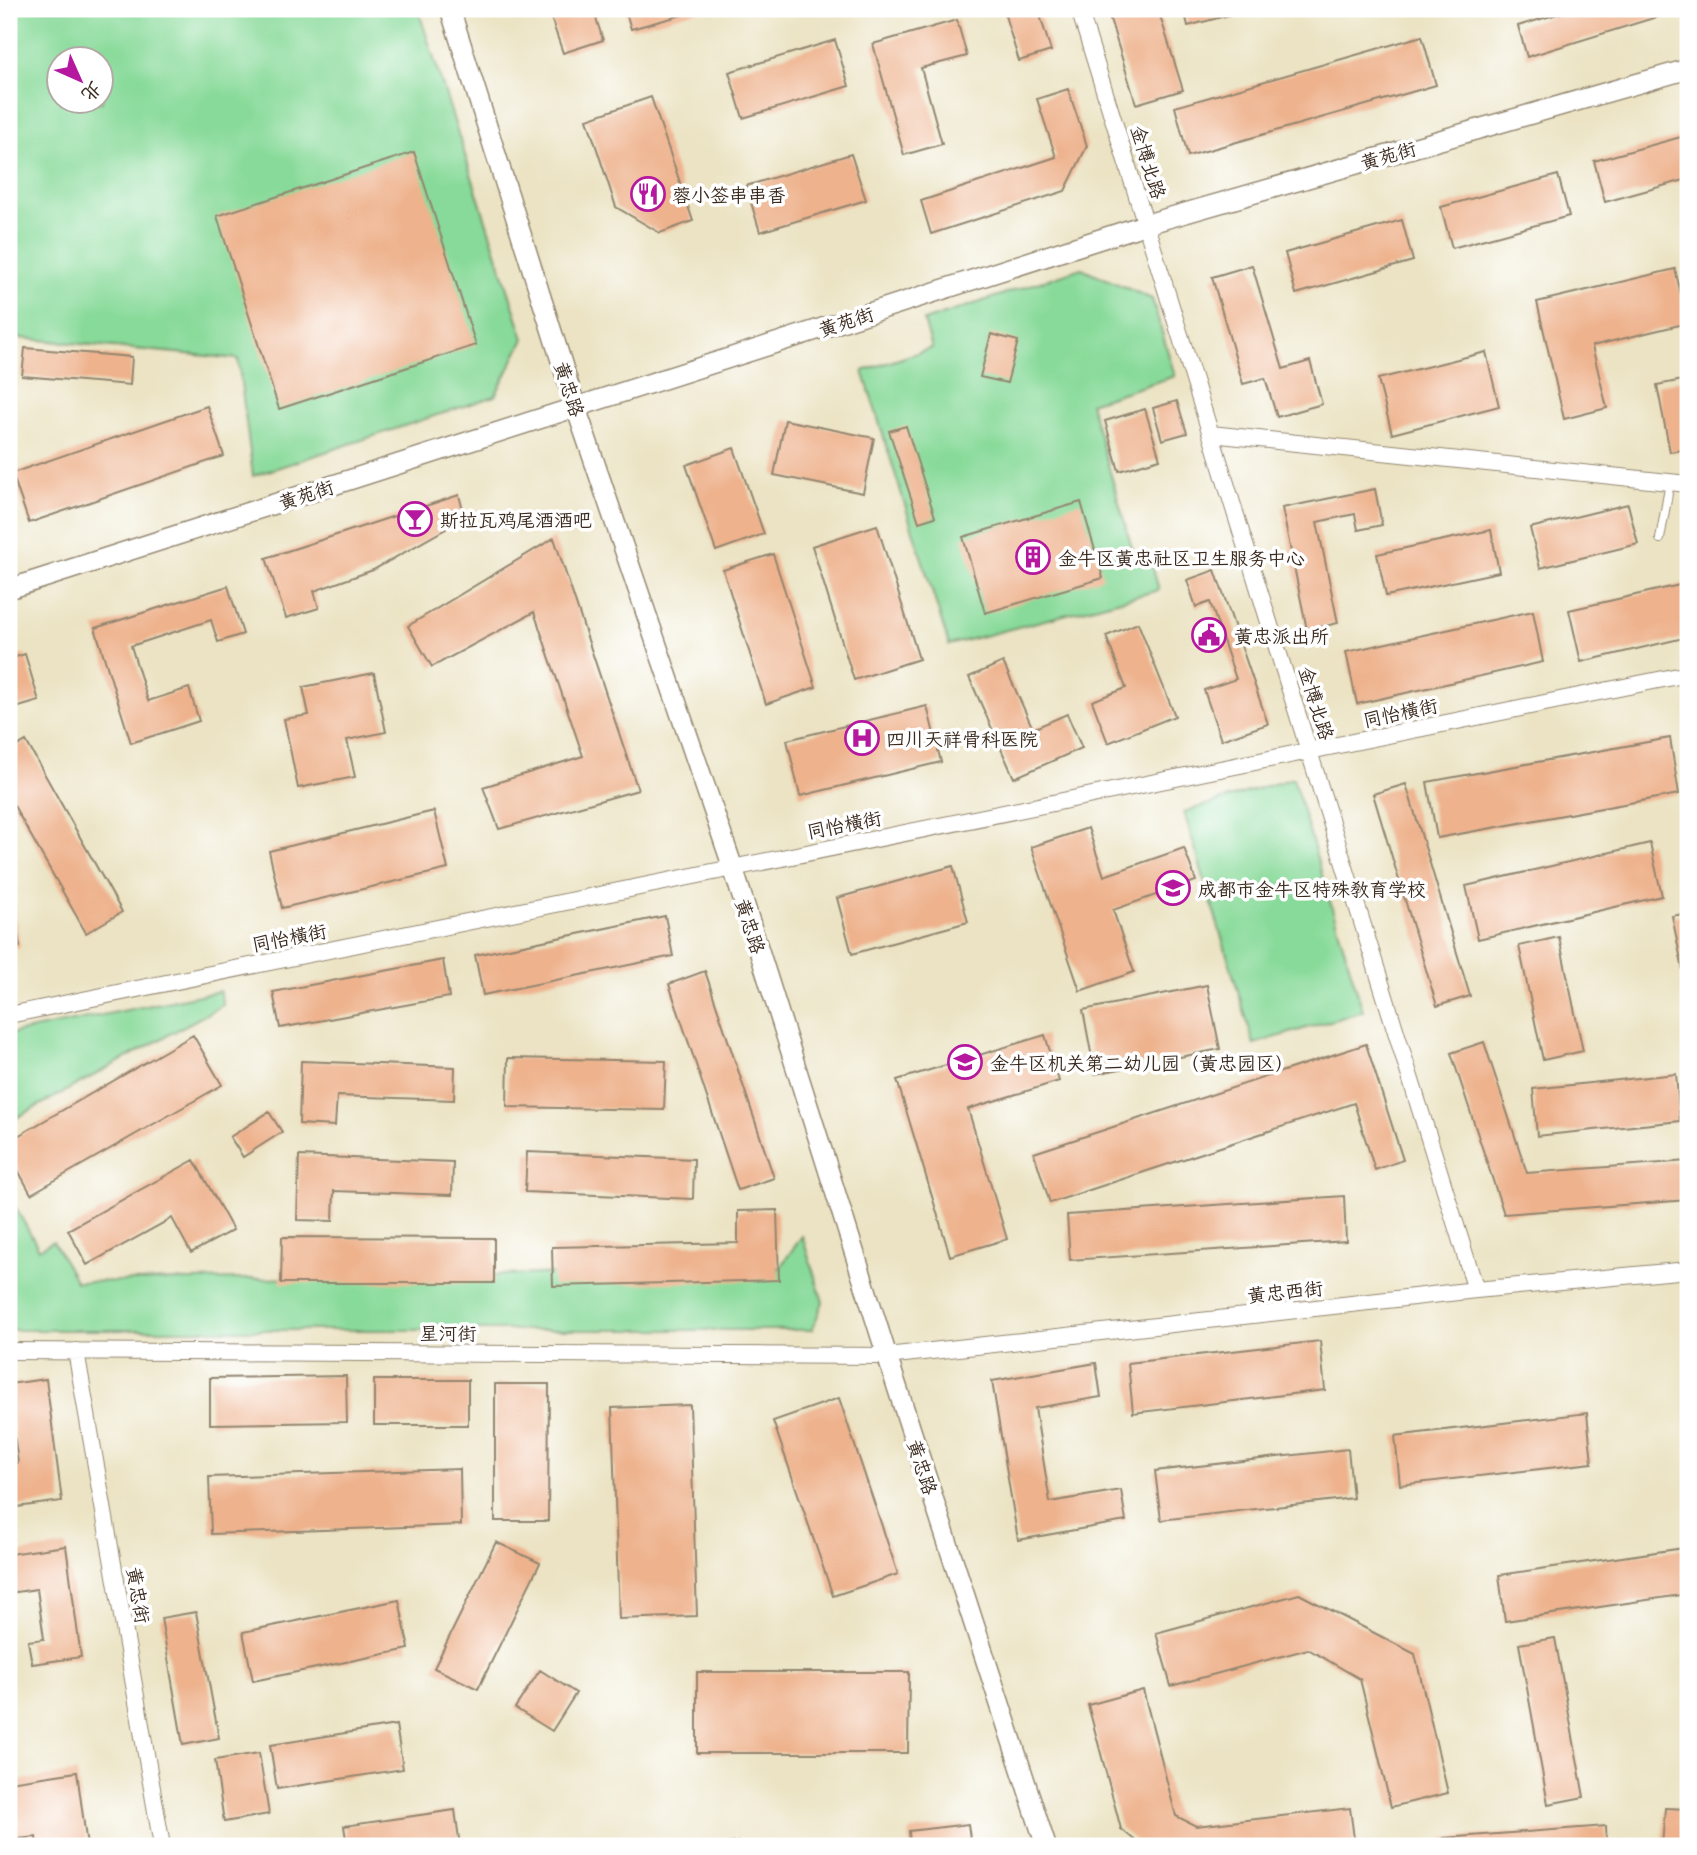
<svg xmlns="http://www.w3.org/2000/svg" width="1697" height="1855" font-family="Mali,'LXGW WenKai TC',sans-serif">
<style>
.green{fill:#88da9a;stroke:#62825c;stroke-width:2;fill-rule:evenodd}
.building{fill:#eeb28d}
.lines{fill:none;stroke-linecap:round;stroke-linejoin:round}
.service-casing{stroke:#938670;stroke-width:10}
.minor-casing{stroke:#938670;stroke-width:18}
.tertiary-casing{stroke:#938670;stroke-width:22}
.service{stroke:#fff;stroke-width:8}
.minor{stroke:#fff;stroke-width:16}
.tertiary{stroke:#fff;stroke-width:19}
.labels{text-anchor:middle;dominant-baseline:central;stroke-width:7;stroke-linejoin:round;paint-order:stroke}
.street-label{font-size:19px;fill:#3b2a1e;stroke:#fff}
.poi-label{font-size:19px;fill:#3b2a1e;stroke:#fff;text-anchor:start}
</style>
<rect width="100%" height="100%" fill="#fff"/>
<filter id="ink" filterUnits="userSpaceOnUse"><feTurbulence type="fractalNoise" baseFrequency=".0143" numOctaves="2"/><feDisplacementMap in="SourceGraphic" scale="14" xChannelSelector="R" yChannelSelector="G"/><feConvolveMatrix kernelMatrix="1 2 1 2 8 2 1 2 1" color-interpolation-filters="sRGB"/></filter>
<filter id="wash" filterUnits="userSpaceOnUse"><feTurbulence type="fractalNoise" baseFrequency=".00686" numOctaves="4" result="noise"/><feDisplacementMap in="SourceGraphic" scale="28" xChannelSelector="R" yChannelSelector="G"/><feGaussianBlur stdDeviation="1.57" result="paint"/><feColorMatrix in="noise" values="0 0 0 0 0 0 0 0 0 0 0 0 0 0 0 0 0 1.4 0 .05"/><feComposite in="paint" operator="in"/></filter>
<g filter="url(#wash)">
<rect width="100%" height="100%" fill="#ebe3c3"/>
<path class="green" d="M9,9H418L524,339L495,396L253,476L238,359L9,337ZM60,60H102V102H60Z
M1081,268L1152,299L1175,376L1090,403L1135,558L1149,555L1159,590L949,645L863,371L932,348L924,321Z
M1293,778L1363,1011L1254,1044L1184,812Z
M220,991L223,1005L9,1122V1034Z
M9,1196L39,1249L53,1241L76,1282L778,1270L802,1236L823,1302L812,1330H9Z"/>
<g id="blocks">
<path class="building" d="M548,9H593L603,40L563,53Z
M625,9H701V10L631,29Z
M1003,9H1038L1051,51L1019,61Z
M1107,9H1158L1183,90L1136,104Z
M1184,9H1248V10L1188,26Z
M1574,9H1668L1670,13L1527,57L1518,26Z
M957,20L967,56L921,68L942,144L904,155L873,44Z
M1422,36L1436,85L1188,156L1175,107Z
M835,40L849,86L743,118L729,72Z
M1068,89L1087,146L1065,191L931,234L921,201L1056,157L1037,99Z
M651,97L693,221L660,233L616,207L587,119Z
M1688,135V179L1605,202L1594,161Z
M414,152L476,345L279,409L217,216Z
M851,154L866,200L760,232L746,186Z
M1558,175L1569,216L1452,248L1441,207Z
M1402,220L1413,261L1296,294L1285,253Z
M1252,265L1283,369L1310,361L1322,404L1277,417L1265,378L1243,384L1212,277Z
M1675,269L1688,323L1592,346L1607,408L1564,419L1537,302Z
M991,334L1018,341L1007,383L980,377Z
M25,348L132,357L130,385L22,376Z
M1486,352L1499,406L1392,434L1378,379Z
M1688,379V449L1670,452L1657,385Z
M1177,401L1187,433L1162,440L1153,408Z
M207,406L224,456L29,523L12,473Z
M1145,409L1160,459L1119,471L1105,421Z
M785,420L874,438L863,493L774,475Z
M906,426L935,517L919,522L889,431Z
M734,448L764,534L716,551L686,465Z
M1375,489L1382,525L1358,530L1355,514L1317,522L1338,623L1307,630L1282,508Z
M459,495L465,518L373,570L314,591L319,608L286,618L266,558Z
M1081,502L1103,578L985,613L963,537Z
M1628,504L1638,544L1540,568L1530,528Z
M877,525L919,659L854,680L812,546Z
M1491,530L1499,572L1386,596L1377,554Z
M554,538L638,790L499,829L483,787L583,756L534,612L432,667L408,626Z
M773,554L816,687L766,704L723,570Z
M1215,570L1268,724L1221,740L1204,690L1236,679L1210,602L1196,607L1187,580Z
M1684,584L1688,604V637L1581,662L1569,610Z
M228,586L243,634L218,642L211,620L131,646L148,701L189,688L199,721L131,743L95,628Z
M1533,611L1543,662L1357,704L1346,652Z
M1138,623L1175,716L1108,743L1092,701L1126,688L1106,636Z
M25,654L39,701L9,710V659Z
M1003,662L1033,729L1067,714L1082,748L1014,778L969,677Z
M374,673L386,732L347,740L355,777L298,788L284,719L309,715L303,687Z
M927,706L941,762L800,796L787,740Z
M1670,738L1679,794L1437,838L1427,782Z
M26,741L122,912L86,933L9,797V751Z
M1406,784L1470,996L1437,1006L1373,794Z
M434,811L448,869L282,908L269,851Z
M1088,828L1104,876L1184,848L1196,881L1113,910L1134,972L1080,991L1031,847Z
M1650,843L1662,896L1478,939L1466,886Z
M953,866L968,922L852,954L837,898Z
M12,900L20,947L9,949V901Z
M1688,913V990H1687L1672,916Z
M665,916L673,956L483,995L475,955Z
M1559,937L1583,1051L1543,1060L1519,946Z
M443,960L449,997L280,1028L273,992Z
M705,971L774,1178L738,1190L669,984Z
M1207,985L1220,1049L1095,1074L1083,1010Z
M193,1035L222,1085L31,1194L9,1154V1141Z
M1045,1035L1059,1081L968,1109L1007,1239L950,1256L897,1080Z
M1484,1042L1527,1173L1688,1161V1200L1504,1214L1451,1053Z
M1366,1044L1403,1160L1375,1170L1354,1103L1050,1203L1034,1153Z
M508,1058L666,1061L664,1110L507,1107Z
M301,1061L455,1067L454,1100L337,1096L335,1126L299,1124Z
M1676,1074L1680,1121L1537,1136L1533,1089Z
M269,1112L282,1132L243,1157L230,1137Z
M527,1152L694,1159L693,1199L525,1192Z
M299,1156L453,1162L452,1195L334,1191L333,1221L297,1220Z
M194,1160L233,1230L191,1253L172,1218L87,1265L68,1230Z
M1344,1196L1346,1241L1070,1260L1067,1215Z
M777,1210L779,1280L553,1286L552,1247L738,1243V1211Z
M282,1237L494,1238V1283H281Z
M1320,1341L1325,1390L1133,1413L1128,1363Z
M1096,1363L1101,1397L1035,1408L1050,1502L1121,1490L1126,1521L1018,1540L992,1381Z
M346,1376L347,1422L210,1424V1378Z
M46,1379L62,1501L9,1508V1465L18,1463L12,1419H9V1384Z
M374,1380H468V1425H374Z
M495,1384H549L548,1521H495Z
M839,1398L898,1574L833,1596L773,1421Z
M690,1405L697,1616L619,1619L612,1408Z
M1587,1413L1592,1463L1400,1485L1395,1436Z
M1348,1449L1353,1498L1161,1520L1155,1471Z
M460,1469L461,1525L211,1534L209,1477Z
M496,1542L540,1563L478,1689L434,1668Z
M66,1546L81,1657L32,1664L28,1641L44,1639L37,1589L9,1593V1554Z
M1684,1548L1688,1594L1505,1621L1499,1575Z
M1299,1594L1415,1654L1448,1793L1391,1807L1360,1679L1308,1649L1171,1686L1156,1633Z
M399,1600L409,1649L253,1681L243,1632Z
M196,1612L219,1738L183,1745L161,1618Z
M1555,1638L1584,1797L1548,1804L1519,1644Z
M540,1670L576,1693L552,1731L515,1708Z
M697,1672H909L908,1753H697Z
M1143,1690L1176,1816L1196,1826L1350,1808L1355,1846H1142L1121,1829L1088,1705Z
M396,1725L403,1769L277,1789L270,1745Z
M259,1753L269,1814L224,1822L215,1760Z
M77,1772L87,1846H37L36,1837L9,1840V1782Z
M1665,1808L1688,1809V1846H1662Z
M455,1810L460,1846H347L344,1826Z
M968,1824L971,1846H910L909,1831Z
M1606,1826L1607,1846H1445L1444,1838Z
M738,1842V1846H719V1845Z"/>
</g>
</g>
<g filter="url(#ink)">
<use href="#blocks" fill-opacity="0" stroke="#938670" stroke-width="2"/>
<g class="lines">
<g class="service-casing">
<path id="service" d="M1660,539L1670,482"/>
</g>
<g class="minor-casing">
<path id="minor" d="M1079,9L1476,1290
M1211,434L1688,484
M9,1015L1688,674
M9,1351L887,1356L1476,1290L1688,1270
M76,1351L162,1846"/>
</g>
<g class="tertiary-casing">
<path id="tertiary" d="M450,9L576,408L733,868L887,1356L1046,1846
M9,589L1147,224L1688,69"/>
</g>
<use href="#service" class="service"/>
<use href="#minor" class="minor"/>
<use href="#tertiary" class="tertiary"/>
</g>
</g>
<defs>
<g id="restaurant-ring" transform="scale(1.75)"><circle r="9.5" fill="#fff" stroke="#b5179e" stroke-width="1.5"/><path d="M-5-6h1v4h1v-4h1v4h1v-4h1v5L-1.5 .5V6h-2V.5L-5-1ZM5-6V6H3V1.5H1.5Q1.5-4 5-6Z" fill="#b5179e"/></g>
<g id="bar-ring" transform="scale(1.75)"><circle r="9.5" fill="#fff" stroke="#b5179e" stroke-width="1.5"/><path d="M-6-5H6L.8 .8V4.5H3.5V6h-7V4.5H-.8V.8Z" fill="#b5179e"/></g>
<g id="building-ring" transform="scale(1.75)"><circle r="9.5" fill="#fff" stroke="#b5179e" stroke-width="1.5"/><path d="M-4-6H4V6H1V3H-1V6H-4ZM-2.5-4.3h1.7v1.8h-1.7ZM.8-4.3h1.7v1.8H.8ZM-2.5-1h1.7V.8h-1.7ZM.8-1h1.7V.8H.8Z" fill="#b5179e"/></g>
<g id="civic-ring" transform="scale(1.75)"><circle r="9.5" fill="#fff" stroke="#b5179e" stroke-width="1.5"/><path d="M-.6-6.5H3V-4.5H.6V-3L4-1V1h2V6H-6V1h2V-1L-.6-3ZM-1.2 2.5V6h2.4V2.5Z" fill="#b5179e"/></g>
<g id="hospital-ring" transform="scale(1.75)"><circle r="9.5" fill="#fff" stroke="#b5179e" stroke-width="1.5"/><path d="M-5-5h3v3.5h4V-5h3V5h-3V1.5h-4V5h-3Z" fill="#b5179e"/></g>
<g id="school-ring" transform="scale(1.75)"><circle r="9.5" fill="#fff" stroke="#b5179e" stroke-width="1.5"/><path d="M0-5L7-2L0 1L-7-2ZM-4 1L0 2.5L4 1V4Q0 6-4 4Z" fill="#b5179e"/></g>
</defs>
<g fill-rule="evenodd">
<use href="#restaurant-ring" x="648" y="194"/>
<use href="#bar-ring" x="415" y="519"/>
<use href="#building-ring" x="1033" y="557"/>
<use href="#civic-ring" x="1209" y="635"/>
<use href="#hospital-ring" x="862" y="738"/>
<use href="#school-ring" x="1173" y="888"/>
<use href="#school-ring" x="965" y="1062"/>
</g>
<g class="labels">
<g class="street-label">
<text transform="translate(1388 155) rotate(-16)">黄苑街</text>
<text transform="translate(1149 162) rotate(73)">金博北路</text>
<text transform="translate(846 321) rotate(-18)">黄苑街</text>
<text transform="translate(570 389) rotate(72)">黄忠路</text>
<text transform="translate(306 494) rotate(-18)">黄苑街</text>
<text transform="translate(1317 703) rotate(73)">金博北路</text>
<text transform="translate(1400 712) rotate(-12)">同怡横街</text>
<text transform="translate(844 824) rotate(-11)">同怡横街</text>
<text transform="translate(751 926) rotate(72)">黄忠路</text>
<text transform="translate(289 937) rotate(-11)">同怡横街</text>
<text transform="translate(1285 1291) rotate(-6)">黄忠西街</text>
<text x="448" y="1332">星河街</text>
<text transform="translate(923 1467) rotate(72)">黄忠路</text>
<text transform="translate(139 1595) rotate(80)">黄忠街</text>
</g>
<g class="poi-label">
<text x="672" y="194">蓉小签串串香</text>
<text x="440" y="519">斯拉瓦鸡尾酒酒吧</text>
<text x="1058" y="557">金牛区黄忠社区卫生服务中心</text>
<text x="1234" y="635">黄忠派出所</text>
<text x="886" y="738">四川天祥骨科医院</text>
<text x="1198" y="888">成都市金牛区特殊教育学校</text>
<text x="990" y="1062">金牛区机关第二幼儿园（黄忠园区）</text>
</g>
</g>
<rect width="1697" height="1855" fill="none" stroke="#fff" stroke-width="35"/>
<g transform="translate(80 80) rotate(135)"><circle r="33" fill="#ffffff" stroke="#b1aaa5" stroke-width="2"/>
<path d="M0-5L12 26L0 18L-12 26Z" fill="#b5179e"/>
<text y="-10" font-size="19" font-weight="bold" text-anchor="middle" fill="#3b2a1e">北</text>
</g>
</svg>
